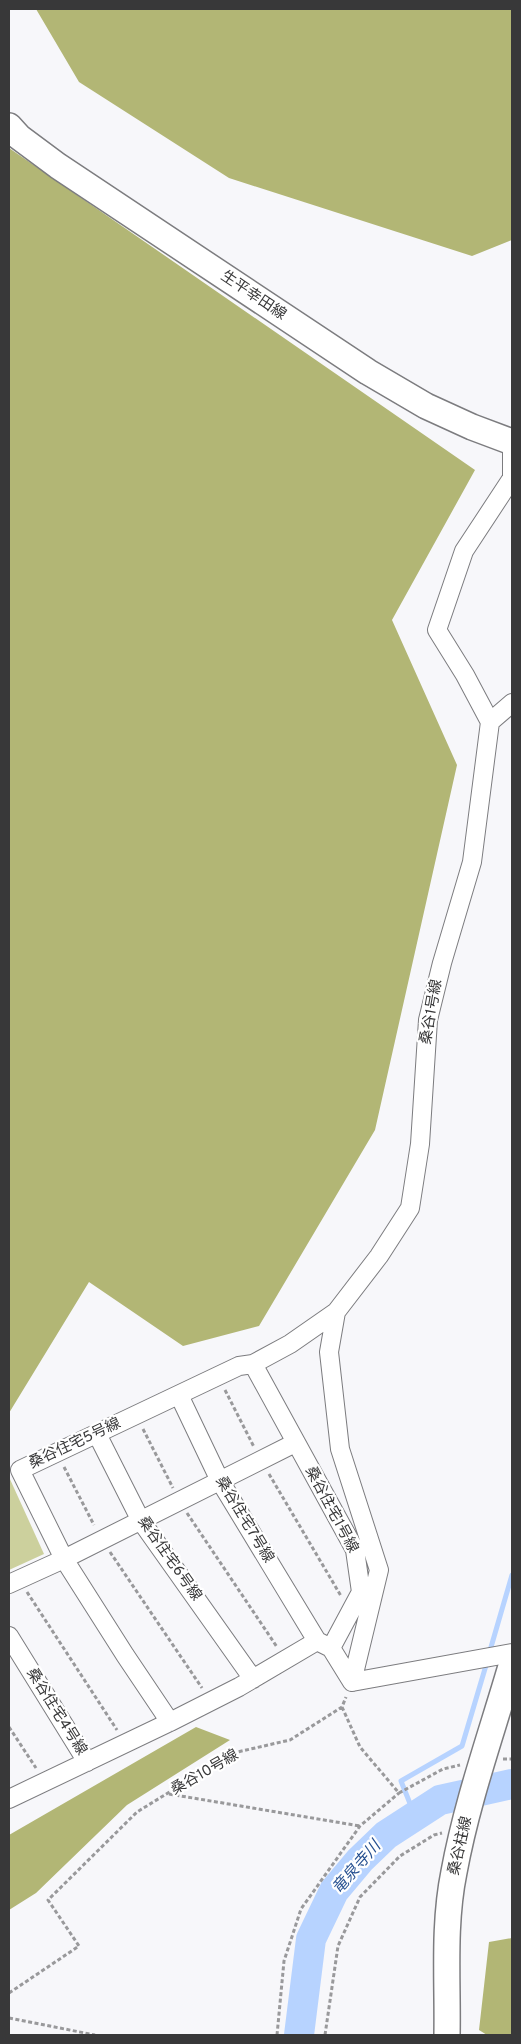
<svg xmlns="http://www.w3.org/2000/svg" width="521" height="2044" font-family="Overpass,'Noto Sans JP',sans-serif">
<style>
.green{fill:#ccd09d}
.forest{fill:#b2b675}
.lines{fill:none;stroke-linecap:round;stroke-linejoin:round}
.stream{stroke:#b7d3ff;stroke-width:5}
.river{stroke:#b7d3ff;stroke-width:30}
.minor-casing{stroke:#7c7c7f;stroke-width:20}
.secondary-casing{stroke:#7c7c7f;stroke-width:28}
.path{stroke:#99999b;stroke-width:3;stroke-dasharray:4 2.5;stroke-linecap:butt}
.minor{stroke:#fff;stroke-width:18}
.secondary{stroke:#fff;stroke-width:25}
.labels{text-anchor:middle;dominant-baseline:central;stroke-width:4.5;stroke-linejoin:round;paint-order:stroke}
.street-label{font-size:15px;fill:#383839;stroke:#fff}
.water-label{font-size:16px;font-style:italic;fill:#275191;stroke:#fff}
</style>
<rect width="100%" height="100%" fill="#f7f7fa"/>
<path class="green" d="M9,1477L44,1554L9,1570Z"/>
<path class="forest" d="M36,9H512V240L472,256L229,178L79,82Z
M9,148L475,470L392,620L457,765L375,1130L259,1326L183,1346L89,1282L9,1413Z
M196,1727L230,1740L127,1805L36,1893L9,1910V1835Z
M512,1938V2035H487L479,2030L489,1942Z"/>
<g class="lines">
<path class="stream" d="M489,1654L512,1575
M415,1816L401,1781L462,1746L487,1662"/>
<path class="river" d="M299,2035L311,1939L334,1891L360,1860L386,1835L440,1800L512,1784"/>
<g class="minor-casing">
<path id="minor" d="M490,722L465,675L437,630L464,551L512,478V442
M336,1312L329,1352L340,1449L379,1570L352,1682
M253,1364L355,1550L361,1592L331,1648
M179,1395L220,1481L317,1641
M97,1434L141,1521L253,1679
M9,1584L64,1559L295,1443
M9,1636L87,1762
M352,1682L512,1653
M170,1722L125,1655L64,1559L20,1470L239,1366L253,1364L290,1344L336,1312L379,1256L410,1208L420,1144L428,1020L442,963L472,862L490,722L512,703
M9,1799L170,1722L239,1687L317,1641L331,1648L352,1682"/>
</g>
<g class="secondary-casing">
<path id="secondary" d="M9,126L19,137L58,166L368,372L426,406L472,427L512,442
M447,2035C448,1981 443,1926 454,1872C467,1801 492,1732 512,1663"/>
</g>
<path class="path" d="M225,1390L254,1447
M143,1429L173,1488
M64,1467L94,1525
M269,1474L341,1596
M187,1513L277,1647
M110,1552L202,1688
M27,1592L117,1730
M342,1707L360,1747L399,1793L443,1769L460,1765
M9,1727L36,1768
M503,1759H512
M169,1794L360,1826
M9,1993L79,1946L48,1900L137,1812L233,1753L290,1740L342,1707L346,1697
M9,2018L95,2035
M277,2035L284,1961L301,1909L360,1826L399,1793
M325,2035L338,1946L360,1897L400,1856L434,1835L442,1833"/>
<use href="#minor" class="minor"/>
<use href="#secondary" class="secondary"/>
</g>
<g class="labels">
<g class="street-label">
<text transform="translate(253 296) rotate(34)">生平幸田線</text>
<text transform="translate(432 1012) rotate(-80)">桑谷1号線</text>
<text transform="translate(75 1444) rotate(-25)">桑谷住宅5号線</text>
<text transform="translate(331 1510) rotate(62)">桑谷住宅1号線</text>
<text transform="translate(244 1520) rotate(59)">桑谷住宅7号線</text>
<text transform="translate(169 1559) rotate(55)">桑谷住宅6号線</text>
<text transform="translate(56 1712) rotate(58)">桑谷住宅4号線</text>
<text transform="translate(205 1773) rotate(-30)">桑谷10号線</text>
<text transform="translate(461 1846) rotate(-77)">桑谷柱線</text>
</g>
<g class="water-label">
<text transform="translate(357 1868) rotate(-49)">竜泉寺川</text>
</g>
</g>
<rect width="521" height="2044" fill="none" stroke="#383839" stroke-width="20"/>
</svg>
